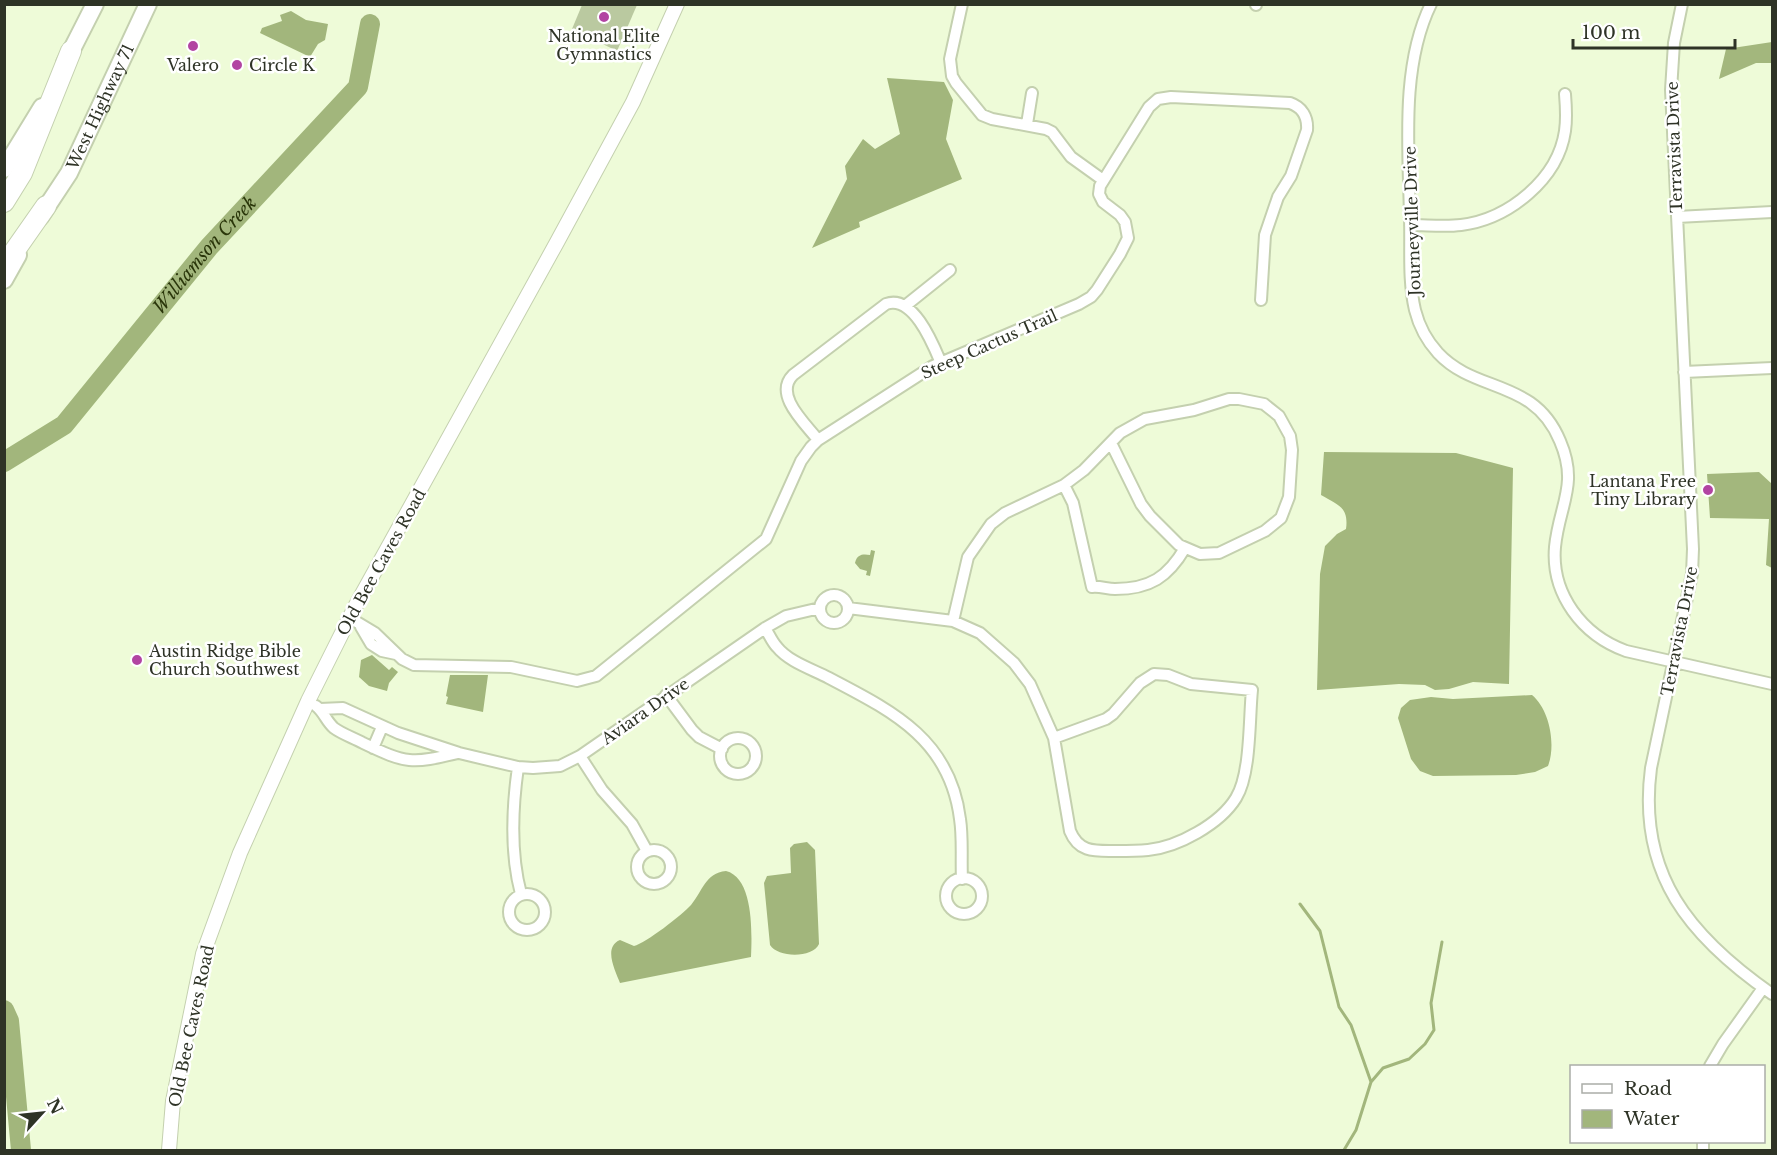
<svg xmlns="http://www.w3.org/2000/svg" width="1777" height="1155" font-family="'Libre Baskerville',serif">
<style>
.green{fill:#bac9a0}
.forest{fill:#a3b77d}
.water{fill:#a2b67c}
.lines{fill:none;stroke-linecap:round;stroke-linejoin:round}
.stream{stroke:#a2b67c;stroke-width:3}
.river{stroke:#a2b67c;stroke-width:20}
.minor-casing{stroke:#c4d0af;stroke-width:14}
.tertiary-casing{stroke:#c4d0af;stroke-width:16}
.primary-casing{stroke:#c4d0af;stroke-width:20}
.motorway-casing{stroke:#c4d0af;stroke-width:22}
.minor{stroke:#fff;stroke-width:10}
.tertiary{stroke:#fff;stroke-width:14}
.primary{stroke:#fff;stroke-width:16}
.motorway{stroke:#fff;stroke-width:20}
.poi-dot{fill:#b244a2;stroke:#fff;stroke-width:2}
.labels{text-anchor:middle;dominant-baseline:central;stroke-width:5;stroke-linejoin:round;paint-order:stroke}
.poi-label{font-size:16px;fill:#2e3326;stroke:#fff}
.street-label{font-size:16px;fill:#2e3326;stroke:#fff}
.water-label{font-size:18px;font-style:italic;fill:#2a360a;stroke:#fff}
</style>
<rect width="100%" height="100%" fill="#eefbd8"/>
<path class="green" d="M582,5H637L617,51L572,29Z"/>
<path class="forest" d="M1772,42V63H1756L1719,79L1726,49Z
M1324,452L1456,453L1513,468L1509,684L1473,682L1449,689L1435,690L1425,685L1399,684L1317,690L1320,574L1325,546L1337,534L1346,529C1349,507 1338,505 1321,495Z
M1759,472L1772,484V568L1766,565L1769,519L1710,518L1707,474Z
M1532,695C1550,710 1556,745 1548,766L1535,772L1516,775L1433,776L1420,771L1411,759L1398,718L1401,708L1410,700L1431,697L1453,699Z"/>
<path class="water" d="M291,11L306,20L328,24L325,40L318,44L310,57L260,33L262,28L282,21L280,15Z
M887,78L944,82L953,100L946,139L962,179L859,222L860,227L812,248L847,179L845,166L863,139L875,149L900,134Z
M871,550L875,551L870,576L866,575L867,571L860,569L855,563C857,554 863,554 870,555Z
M372,655L389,670L392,667L398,672L389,683L387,691L369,686L359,677L361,660Z
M450,675H488L483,712L446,704L448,697L446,696Z
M807,842L815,850L819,944C813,958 778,958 770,945L764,883L767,876L791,873L790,848L794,844Z
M726,871C754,878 752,934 751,957L620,983C615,970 603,947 620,940L634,946C646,943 682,915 691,905C703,891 705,873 726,871Z"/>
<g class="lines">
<path class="stream" d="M1300,904L1320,931L1339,1007L1351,1025L1371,1082L1356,1130L1344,1150
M1371,1082L1383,1068L1409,1059L1425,1044L1434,1030L1431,1003L1442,942"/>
<g class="river">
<path id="s1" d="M4,462L64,425L209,247L358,87L370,24"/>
<path d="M4,1010L9,1021L21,1150"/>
</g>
<g class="minor-casing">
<path id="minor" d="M962,4L950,59L952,76L956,83L982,115L992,119L1046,129L1052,132L1071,157L1103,180
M1256,4V5
M1431,4C1400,67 1409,151 1410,219C1411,250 1408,280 1415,310C1419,326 1427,341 1438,353C1476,394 1534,378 1560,441C1579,485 1559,505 1555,547C1551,594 1582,635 1626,651L1772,684
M1682,4L1674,43L1671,90L1693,549L1692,574L1651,768C1637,874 1690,937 1772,994
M1027,124L1032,93
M1677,217L1772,212
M1410,225C1427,225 1445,227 1461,225C1509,219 1558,179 1565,131C1567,118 1566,106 1565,94
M905,306L950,270
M1684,372L1772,368
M818,440C806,424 773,395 793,375L886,304C913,294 933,344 941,363
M1064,485L1073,503L1092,587C1100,586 1107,589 1115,589C1150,589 1168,577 1185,548
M820 609a14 14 0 1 1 28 0a14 14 0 1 1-28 0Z
M848,608L953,621L980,633L1014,663L1030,684L1054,738L1070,831C1079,853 1095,851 1116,851C1126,851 1137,851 1148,850C1178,847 1220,824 1236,798C1251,774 1249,719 1252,690L1191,684L1168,675L1154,674L1140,683L1113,714L1106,719L1054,738
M350,618L375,633L402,659L414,665L511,667L577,681L596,676L766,539L801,461L811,447L818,440L933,366L1079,304L1091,297L1097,290L1120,254L1128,238L1125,222L1120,215L1103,202L1099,194L1100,186L1149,107L1158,99L1171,97L1290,103C1302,107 1308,117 1307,130L1291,176L1278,197L1265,235L1261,300
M953,621L968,557L991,524L1005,513L1064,485L1084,470L1120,433L1145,419L1194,410L1229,399H1239L1264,404L1279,416L1290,436L1292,450L1289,497L1281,518L1265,531L1219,553L1200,554L1179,545L1150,516L1141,504L1111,443
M361,627L371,644L382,651L396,654
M765,628C769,634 772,642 777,647C789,662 812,669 829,678C892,711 950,739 960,819C963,838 961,859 962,879
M666,695L692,730L699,737L722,749
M316,706C324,712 326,721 334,728C342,734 354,738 363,743C407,764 411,764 458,753
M320,709L343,708L398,733L459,753L518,767L533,768L560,766L580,756L765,628L786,616L820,608
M720 756a18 18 0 1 1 36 0a18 18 0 1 1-36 0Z
M373,748L382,727
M580,756L602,790L632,824L647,851
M518,767C512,809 510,853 521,894
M637 867a17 17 0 1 1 34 0a17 17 0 1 1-34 0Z
M946 896a18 18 0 1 1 36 0a18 18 0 1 1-36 0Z
M509 912a18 18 0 1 1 36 0a18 18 0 1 1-36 0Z
M1710,1066L1723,1044L1763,988
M1703,1142V1150"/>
</g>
<g class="tertiary-casing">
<path id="tertiary" d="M169,1150L173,1101L203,954L240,853L308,701L355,607L556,244L633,102L677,4"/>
</g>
<g class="primary-casing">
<g id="primary">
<path d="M65,63L95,4"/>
<path d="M4,169L42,107"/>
<path id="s2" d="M40,217L69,173L148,4"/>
<path d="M4,280L18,255"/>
</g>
</g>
<g class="motorway-casing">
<path id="motorway" d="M4,202L22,173L71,51
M4,266L46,206"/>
</g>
<use href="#minor" class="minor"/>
<use href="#tertiary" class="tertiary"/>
<use href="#primary" class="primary"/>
<use href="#motorway" class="motorway"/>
</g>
<g class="poi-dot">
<circle cx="604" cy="17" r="6"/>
<circle cx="193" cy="46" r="6"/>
<circle cx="237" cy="65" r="6"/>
<circle cx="1708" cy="490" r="6"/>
<circle cx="137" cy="660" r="6"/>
</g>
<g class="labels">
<g class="poi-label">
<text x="604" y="36">National Elite<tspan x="604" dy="18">Gymnastics</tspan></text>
<text x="193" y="65">Valero</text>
<text x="249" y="65" text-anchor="start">Circle K</text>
<text x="1696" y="481" text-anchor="end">Lantana Free<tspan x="1696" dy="18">Tiny Library</tspan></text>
<text x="149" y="651" text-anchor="start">Austin Ridge Bible<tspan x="149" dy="18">Church Southwest</tspan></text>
</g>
<g class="street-label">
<text stroke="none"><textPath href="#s2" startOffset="126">West Highway 71</textPath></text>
<text transform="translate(1674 147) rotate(-92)">Terravista Drive</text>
<text transform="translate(1412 221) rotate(-92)">Journeyville Drive</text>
<text transform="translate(989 344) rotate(-24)">Steep Cactus Trail</text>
<text transform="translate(381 562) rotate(-61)">Old Bee Caves Road</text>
<text transform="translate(1679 631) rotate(-79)">Terravista Drive</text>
<text transform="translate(645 711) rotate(-35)">Aviara Drive</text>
<text transform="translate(191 1026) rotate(-78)">Old Bee Caves Road</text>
</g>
<g class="water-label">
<text stroke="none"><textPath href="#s1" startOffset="291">Williamson Creek</textPath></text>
</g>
</g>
<rect width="1777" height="1155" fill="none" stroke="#2e3326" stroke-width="12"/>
<rect x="1570" y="1065" width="195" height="78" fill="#ffffff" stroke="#abada8" stroke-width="1.5"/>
<rect x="1582" y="1084" width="30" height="9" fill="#ffffff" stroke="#abada8" stroke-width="1.5"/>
<text x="1624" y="1095" font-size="18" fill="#2e3326">Road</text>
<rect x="1582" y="1110" width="30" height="18" fill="#a2b67c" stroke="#abada8" stroke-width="1.5"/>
<text x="1624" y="1125" font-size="18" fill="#2e3326">Water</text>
<g transform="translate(42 1113) rotate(63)" stroke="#ffffff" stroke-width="4.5" paint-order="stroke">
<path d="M0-4.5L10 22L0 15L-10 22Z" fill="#2e3326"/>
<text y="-9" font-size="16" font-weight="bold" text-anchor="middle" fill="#2e3326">N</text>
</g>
<path d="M1573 39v9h162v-9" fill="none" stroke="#2e3326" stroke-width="3"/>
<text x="1582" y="39" font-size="18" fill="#2e3326" stroke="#ffffff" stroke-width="4.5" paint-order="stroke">100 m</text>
</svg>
